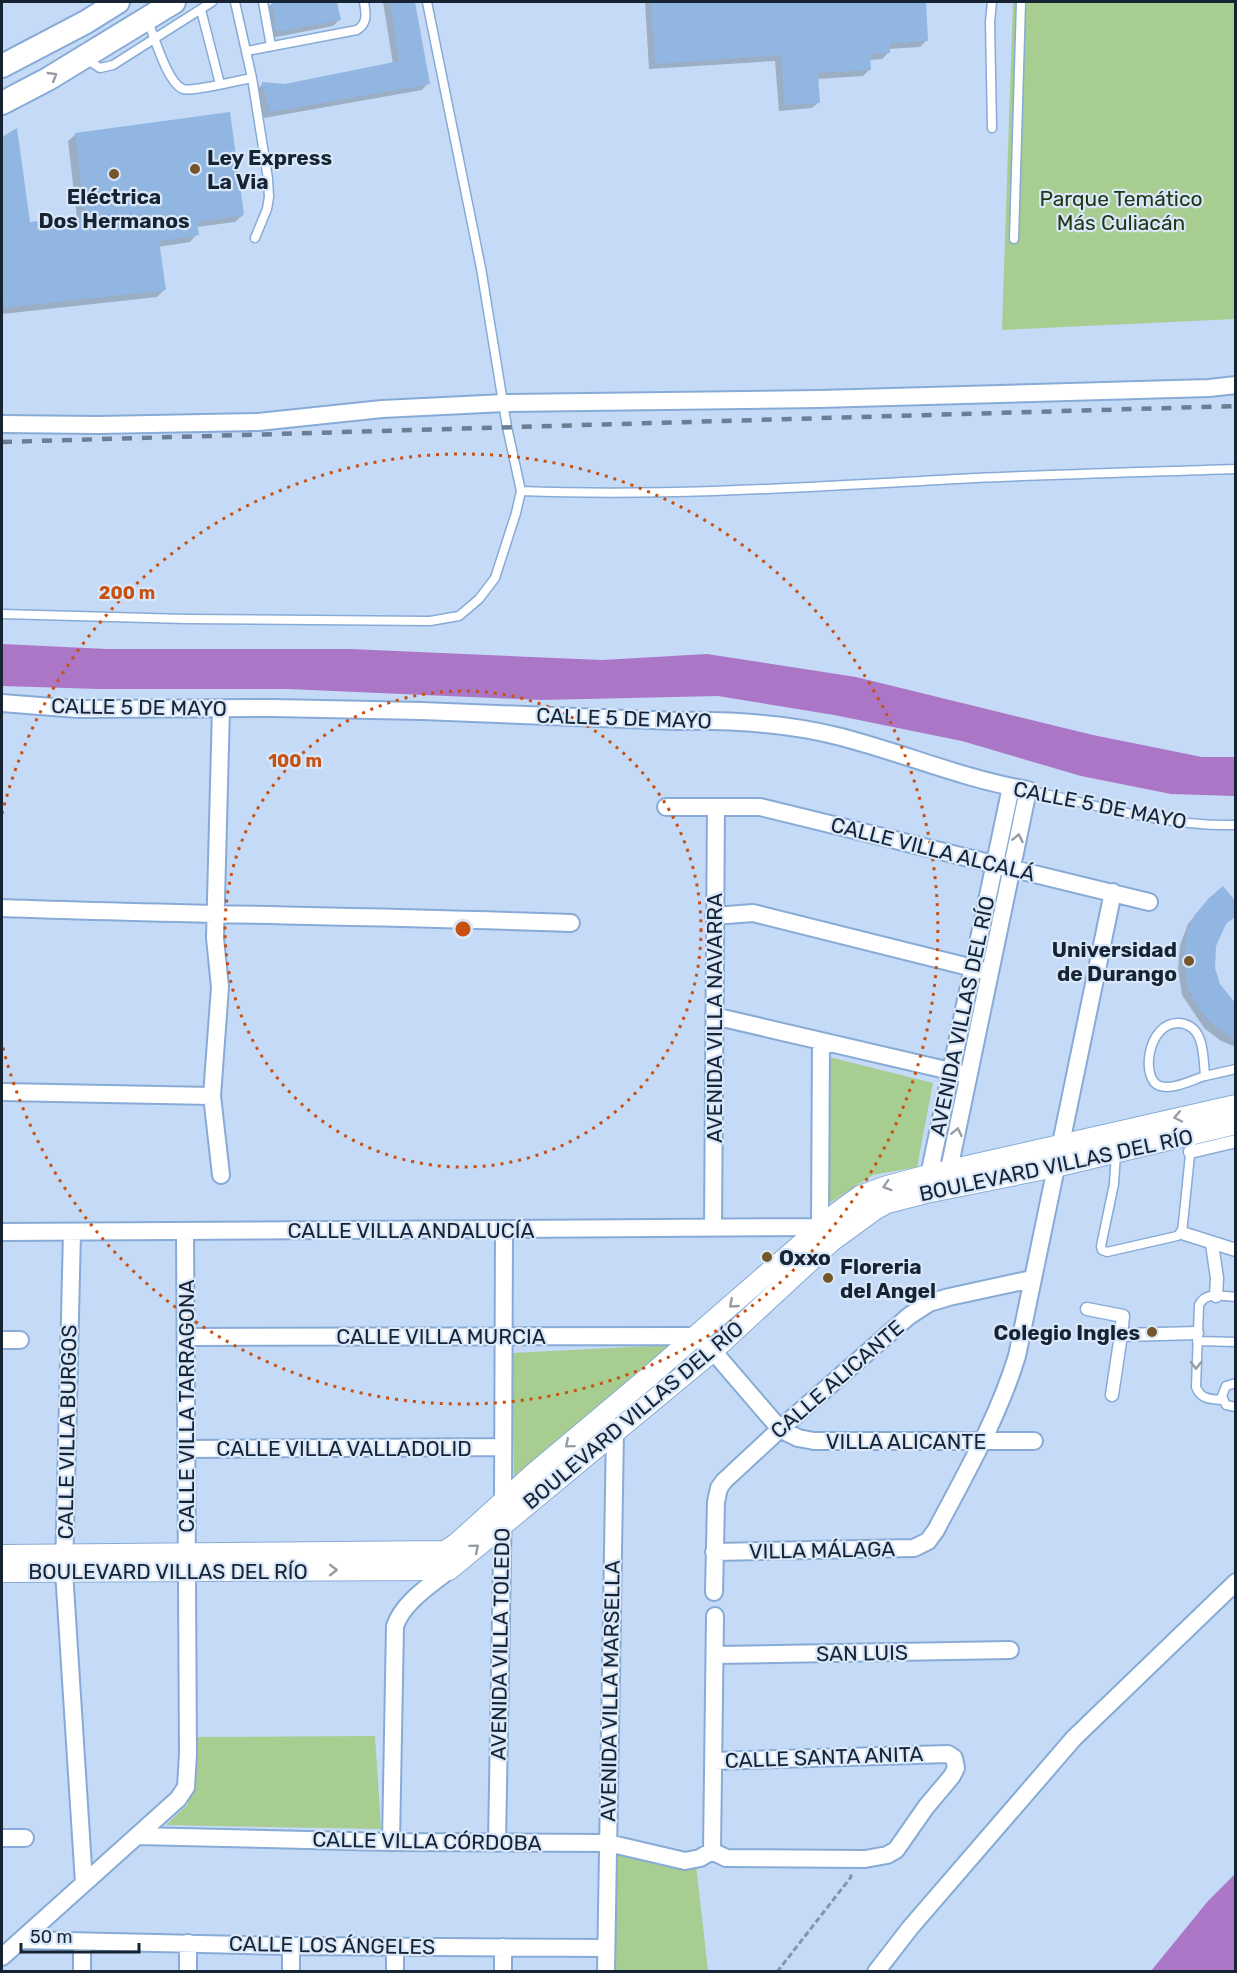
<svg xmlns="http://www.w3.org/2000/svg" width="1237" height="1973" font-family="Rubik,sans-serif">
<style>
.green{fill:#a8cd90}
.water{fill:#ac76c7}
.shadow{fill:#0003}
.building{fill:#91b6e2}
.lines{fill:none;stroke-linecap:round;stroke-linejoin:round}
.service-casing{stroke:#87abd6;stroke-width:11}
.pedestrian-casing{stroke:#87abd6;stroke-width:15}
.minor-casing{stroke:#87abd6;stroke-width:20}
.tertiary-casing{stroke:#87abd6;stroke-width:22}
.secondary-casing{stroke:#87abd6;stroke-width:26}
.path{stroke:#8396ae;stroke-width:3;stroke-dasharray:6 3;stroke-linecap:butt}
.service{stroke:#fff;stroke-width:8}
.pedestrian{stroke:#fff;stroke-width:12}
.minor{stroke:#fff;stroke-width:16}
.tertiary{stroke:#fff;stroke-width:20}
.secondary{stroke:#fff;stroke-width:22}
.rail{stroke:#6c7e94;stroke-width:4.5;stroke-dasharray:10 10;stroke-linecap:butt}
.oneway{stroke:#969ca3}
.ring{fill:none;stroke:#c85112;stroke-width:3;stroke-dasharray:3 6}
.poi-dot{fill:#75562b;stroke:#d8e7f9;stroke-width:2}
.labels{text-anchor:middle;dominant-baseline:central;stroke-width:4.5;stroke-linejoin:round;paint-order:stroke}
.poi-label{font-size:21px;font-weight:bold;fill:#152333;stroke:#d8e7f9;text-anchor:start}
.park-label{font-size:21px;fill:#213612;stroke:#d8e7f9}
.street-label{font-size:21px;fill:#152333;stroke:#d8e7f9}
.centre{fill:#c85112;stroke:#d8e7f9;stroke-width:3}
.ring-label{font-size:18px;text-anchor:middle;font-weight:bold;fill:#c85112;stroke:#d8e7f9;stroke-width:4.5;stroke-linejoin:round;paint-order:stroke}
</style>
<rect width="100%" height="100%" fill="#c4daf6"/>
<path class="green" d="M1013,2H1235V319L1002,330Z
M829,1057L933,1083L917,1167L873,1175L822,1208Z
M670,1345L514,1477L512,1353Z
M375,1736L381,1829L166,1825L188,1804L189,1737Z
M612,1848L696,1865L708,1971L609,1972Z"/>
<path class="water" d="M2,644L107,649H350L602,660L707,654L856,677L1093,735L1202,757H1235V796L1171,794L1081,776L962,741L834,715L718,696L541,700L288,689H98L2,686Z
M1235,1874V1971H1151L1208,1901Z"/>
<path class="shadow" d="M274,2H336L339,20L333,26L271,38L266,9Z
M383,2H413L428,83L422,90L264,118L257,90L263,83L285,86L393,64Z
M645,2H924L927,40L920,47L889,49V52L882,59L869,60L870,69L863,76L817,79L819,102L812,108L779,111L775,61L649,69Z
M16,131L29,224L77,218L68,141L76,134L243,215L235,222L196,227L197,234L190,242L158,247L165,289L157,297L2,314V139Z
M1203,906L1224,925L1214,946V968L1219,985L1236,1006V1047L1221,1041L1204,1028L1182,995L1178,969L1180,945L1188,924Z"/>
<path class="building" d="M272,2H337L341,20L277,32Z
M390,2H415L430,84L270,112L262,82L285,84L399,61Z
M651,2H926L928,41L890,43V53L870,54L871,70L818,73L820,103L785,105L781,55L655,64Z
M230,112L244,215L197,222L199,235L159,241L166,290L4,308L2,292V137L17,128L30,222L85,216L75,133Z
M1223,886L1236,902V916L1226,924L1216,946L1215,968L1220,984L1236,1004V1041L1210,1022L1199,1008L1188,988L1184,961L1186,937L1194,916L1209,898Z"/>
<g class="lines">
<g class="service-casing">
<path id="service" d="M235,2L252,78L268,179L269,197L267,209L255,238
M263,2L271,46
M201,10L220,84
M147,19C154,35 167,83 183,89C193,92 239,80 252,78
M247,51L357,30C368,23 366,13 364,2
M86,59L100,68L113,65L212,2
M992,128L990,22L992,2
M1014,239L1021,2
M521,491C673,497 824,486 976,478C1062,474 1149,472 1236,469
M2,614L186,619L430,621L459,616L479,599L495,578L516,513L521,491L507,427L481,268L427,2
M1028,790C1096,805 1166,827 1236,825
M1205,1076C1192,1080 1173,1090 1160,1086C1140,1080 1147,1022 1179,1023C1205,1025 1203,1056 1205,1076L1236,1069
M1116,1153L1114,1184L1101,1246L1102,1250L1107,1252L1177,1236L1182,1233L1192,1135
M1197,1341L1236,1342
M1236,1383L1226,1386L1222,1396L1226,1405L1236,1407
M1223,1400C1211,1399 1201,1400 1196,1387L1199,1305C1206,1291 1222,1296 1236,1297"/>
</g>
<g class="pedestrian-casing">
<path id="pedestrian" d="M1190,1152L1236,1141
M1182,1233L1236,1250
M1212,1244L1217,1278L1216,1296
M1087,1309L1123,1316L1121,1335
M1112,1395L1121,1335L1197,1333"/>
</g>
<g class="minor-casing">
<path id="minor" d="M2,424L98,425L258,422L382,409L505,403L819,399L1209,388L1236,385
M2,703L78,709L273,708L422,711L677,721C731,720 785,723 837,736C901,752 963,779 1028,790L947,1179
M666,807H760L1149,902
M2,908C191,915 381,916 571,923
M714,916L753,913L981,970
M714,1016L959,1073
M2,1092L212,1096
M221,1175L212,1096L220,987L215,938L221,708
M927,1185L1011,787
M820,1227L821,1041
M713,1228L716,807
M2,1232L820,1227
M72,1232L64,1571L84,1883
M186,1337L695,1336L713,1351L780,1429L798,1438L814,1441H1034
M2,1340H20
M186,1449L502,1447
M714,1552L914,1548L928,1541L936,1530C966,1473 998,1418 1017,1356L1113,892
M714,1592L716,1502L719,1488L724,1481L780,1429L909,1316L929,1303L949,1297L1032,1279
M715,1655L1010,1650
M138,1836L391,1842L608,1843L685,1861L700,1858L712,1851
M2,1838H25
M391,1842L395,1626C403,1602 431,1585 449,1570
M497,1843L503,1502L504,1229
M712,1851L726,1858L865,1859L887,1855L896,1850L926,1807L952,1776L956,1768L954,1758L948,1754L713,1761
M712,1851L715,1616
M21,1940L291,1946L606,1948
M82,1942V1972
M2,1957L178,1799L186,1787L188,1754L185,1232
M188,1972V1943
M291,1972V1946
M395,1972V1947
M503,1972V1947
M606,1972L615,1431L610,1425
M876,1972L910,1928L1074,1738L1236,1582"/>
</g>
<g class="tertiary-casing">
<path id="tertiary" d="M2,1555L445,1551L457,1543L533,1474L645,1380L838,1212L860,1196L887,1186L928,1175L1236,1105
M2,1572L449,1570L713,1351L832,1241L876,1209L887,1203L926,1193L1055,1167L1236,1124"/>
</g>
<g class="secondary-casing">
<path id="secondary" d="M2,66L86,22L118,2
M2,103L48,79L174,2"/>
</g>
<path class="path" d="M777,1972L851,1877V1873"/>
<use href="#service" class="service"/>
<use href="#pedestrian" class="pedestrian"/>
<use href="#minor" class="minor"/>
<use href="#tertiary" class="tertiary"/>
<use href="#secondary" class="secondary"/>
<path class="rail" d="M2,442L1236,406"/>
</g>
<defs><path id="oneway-chevron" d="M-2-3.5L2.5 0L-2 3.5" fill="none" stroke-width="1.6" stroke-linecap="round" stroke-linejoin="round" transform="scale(1.5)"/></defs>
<g class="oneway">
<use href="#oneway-chevron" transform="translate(53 76) rotate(-31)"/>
<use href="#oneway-chevron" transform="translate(1018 838) rotate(-78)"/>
<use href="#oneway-chevron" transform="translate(1178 1117) rotate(168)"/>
<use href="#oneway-chevron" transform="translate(957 1132) rotate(-78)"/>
<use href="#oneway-chevron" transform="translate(887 1186) rotate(162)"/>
<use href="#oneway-chevron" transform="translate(733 1304) rotate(139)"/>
<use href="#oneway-chevron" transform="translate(1196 1365) rotate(91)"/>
<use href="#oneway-chevron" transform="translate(569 1444) rotate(140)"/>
<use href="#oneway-chevron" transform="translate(475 1548) rotate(-40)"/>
<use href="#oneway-chevron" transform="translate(333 1570)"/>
</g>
<g class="ring">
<circle cx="463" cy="929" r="238"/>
<path d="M2 814A475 475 0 1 1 2 1044"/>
</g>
<g class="poi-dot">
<circle cx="195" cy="169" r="6"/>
<circle cx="114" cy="174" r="6"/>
<circle cx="1189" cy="961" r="6"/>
<circle cx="767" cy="1257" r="6"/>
<circle cx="828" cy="1278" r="6"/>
<circle cx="1152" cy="1332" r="6"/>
</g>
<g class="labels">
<g class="poi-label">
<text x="207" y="157">Ley Express<tspan x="207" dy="24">La Via</tspan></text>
<text x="114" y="196" text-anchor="middle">Eléctrica<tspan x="114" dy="24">Dos Hermanos</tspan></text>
<text x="1177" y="949" text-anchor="end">Universidad<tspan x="1177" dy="24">de Durango</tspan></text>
<text x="779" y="1257">Oxxo</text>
<text x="840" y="1266">Floreria<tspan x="840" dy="24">del Angel</tspan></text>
<text x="1140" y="1332" text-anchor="end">Colegio Ingles</text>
</g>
<g class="park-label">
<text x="1121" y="198">Parque Temático<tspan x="1121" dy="24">Más Culiacán</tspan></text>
</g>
<g class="street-label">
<text transform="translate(139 707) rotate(1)">CALLE 5 DE MAYO</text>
<text transform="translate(624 718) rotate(2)">CALLE 5 DE MAYO</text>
<text transform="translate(1100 805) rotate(11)">CALLE 5 DE MAYO</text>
<text transform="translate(933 849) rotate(14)">CALLE VILLA ALCALÁ</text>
<text transform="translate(962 1016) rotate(-78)">AVENIDA VILLAS DEL RÍO</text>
<text transform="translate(714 1018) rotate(-90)">AVENIDA VILLA NAVARRA</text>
<text transform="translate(1056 1165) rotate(-12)">BOULEVARD VILLAS DEL RÍO</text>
<text x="411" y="1230">CALLE VILLA ANDALUCÍA</text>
<text x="441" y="1336">CALLE VILLA MURCIA</text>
<text transform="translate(837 1379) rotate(-41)">CALLE ALICANTE</text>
<text transform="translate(186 1406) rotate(-90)">CALLE VILLA TARRAGONA</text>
<text transform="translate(633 1415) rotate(-40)">BOULEVARD VILLAS DEL RÍO</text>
<text transform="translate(67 1432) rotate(-89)">CALLE VILLA BURGOS</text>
<text x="906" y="1441">VILLA ALICANTE</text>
<text x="344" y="1448">CALLE VILLA VALLADOLID</text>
<text transform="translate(822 1550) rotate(-1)">VILLA MÁLAGA</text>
<text x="168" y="1571">BOULEVARD VILLAS DEL RÍO</text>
<text transform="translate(500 1644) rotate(-89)">AVENIDA VILLA TOLEDO</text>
<text transform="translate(862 1653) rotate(-1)">SAN LUIS</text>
<text transform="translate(610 1691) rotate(-89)">AVENIDA VILLA MARSELLA</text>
<text transform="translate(824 1757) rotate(-2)">CALLE SANTA ANITA</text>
<text transform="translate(427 1841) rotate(1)">CALLE VILLA CÓRDOBA</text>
<text transform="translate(332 1945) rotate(1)">CALLE LOS ÁNGELES</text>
</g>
</g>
<circle cx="463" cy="929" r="9" class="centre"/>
<g class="ring-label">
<text x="127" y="599">200 m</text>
<text x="295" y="767">100 m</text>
</g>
<rect width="1237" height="1973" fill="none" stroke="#152333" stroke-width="6"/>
<path d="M21 1943v9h118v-9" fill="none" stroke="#152333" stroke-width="3"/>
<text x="30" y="1943" font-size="18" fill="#152333" stroke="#d8e7f9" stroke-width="4.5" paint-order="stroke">50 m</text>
</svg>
